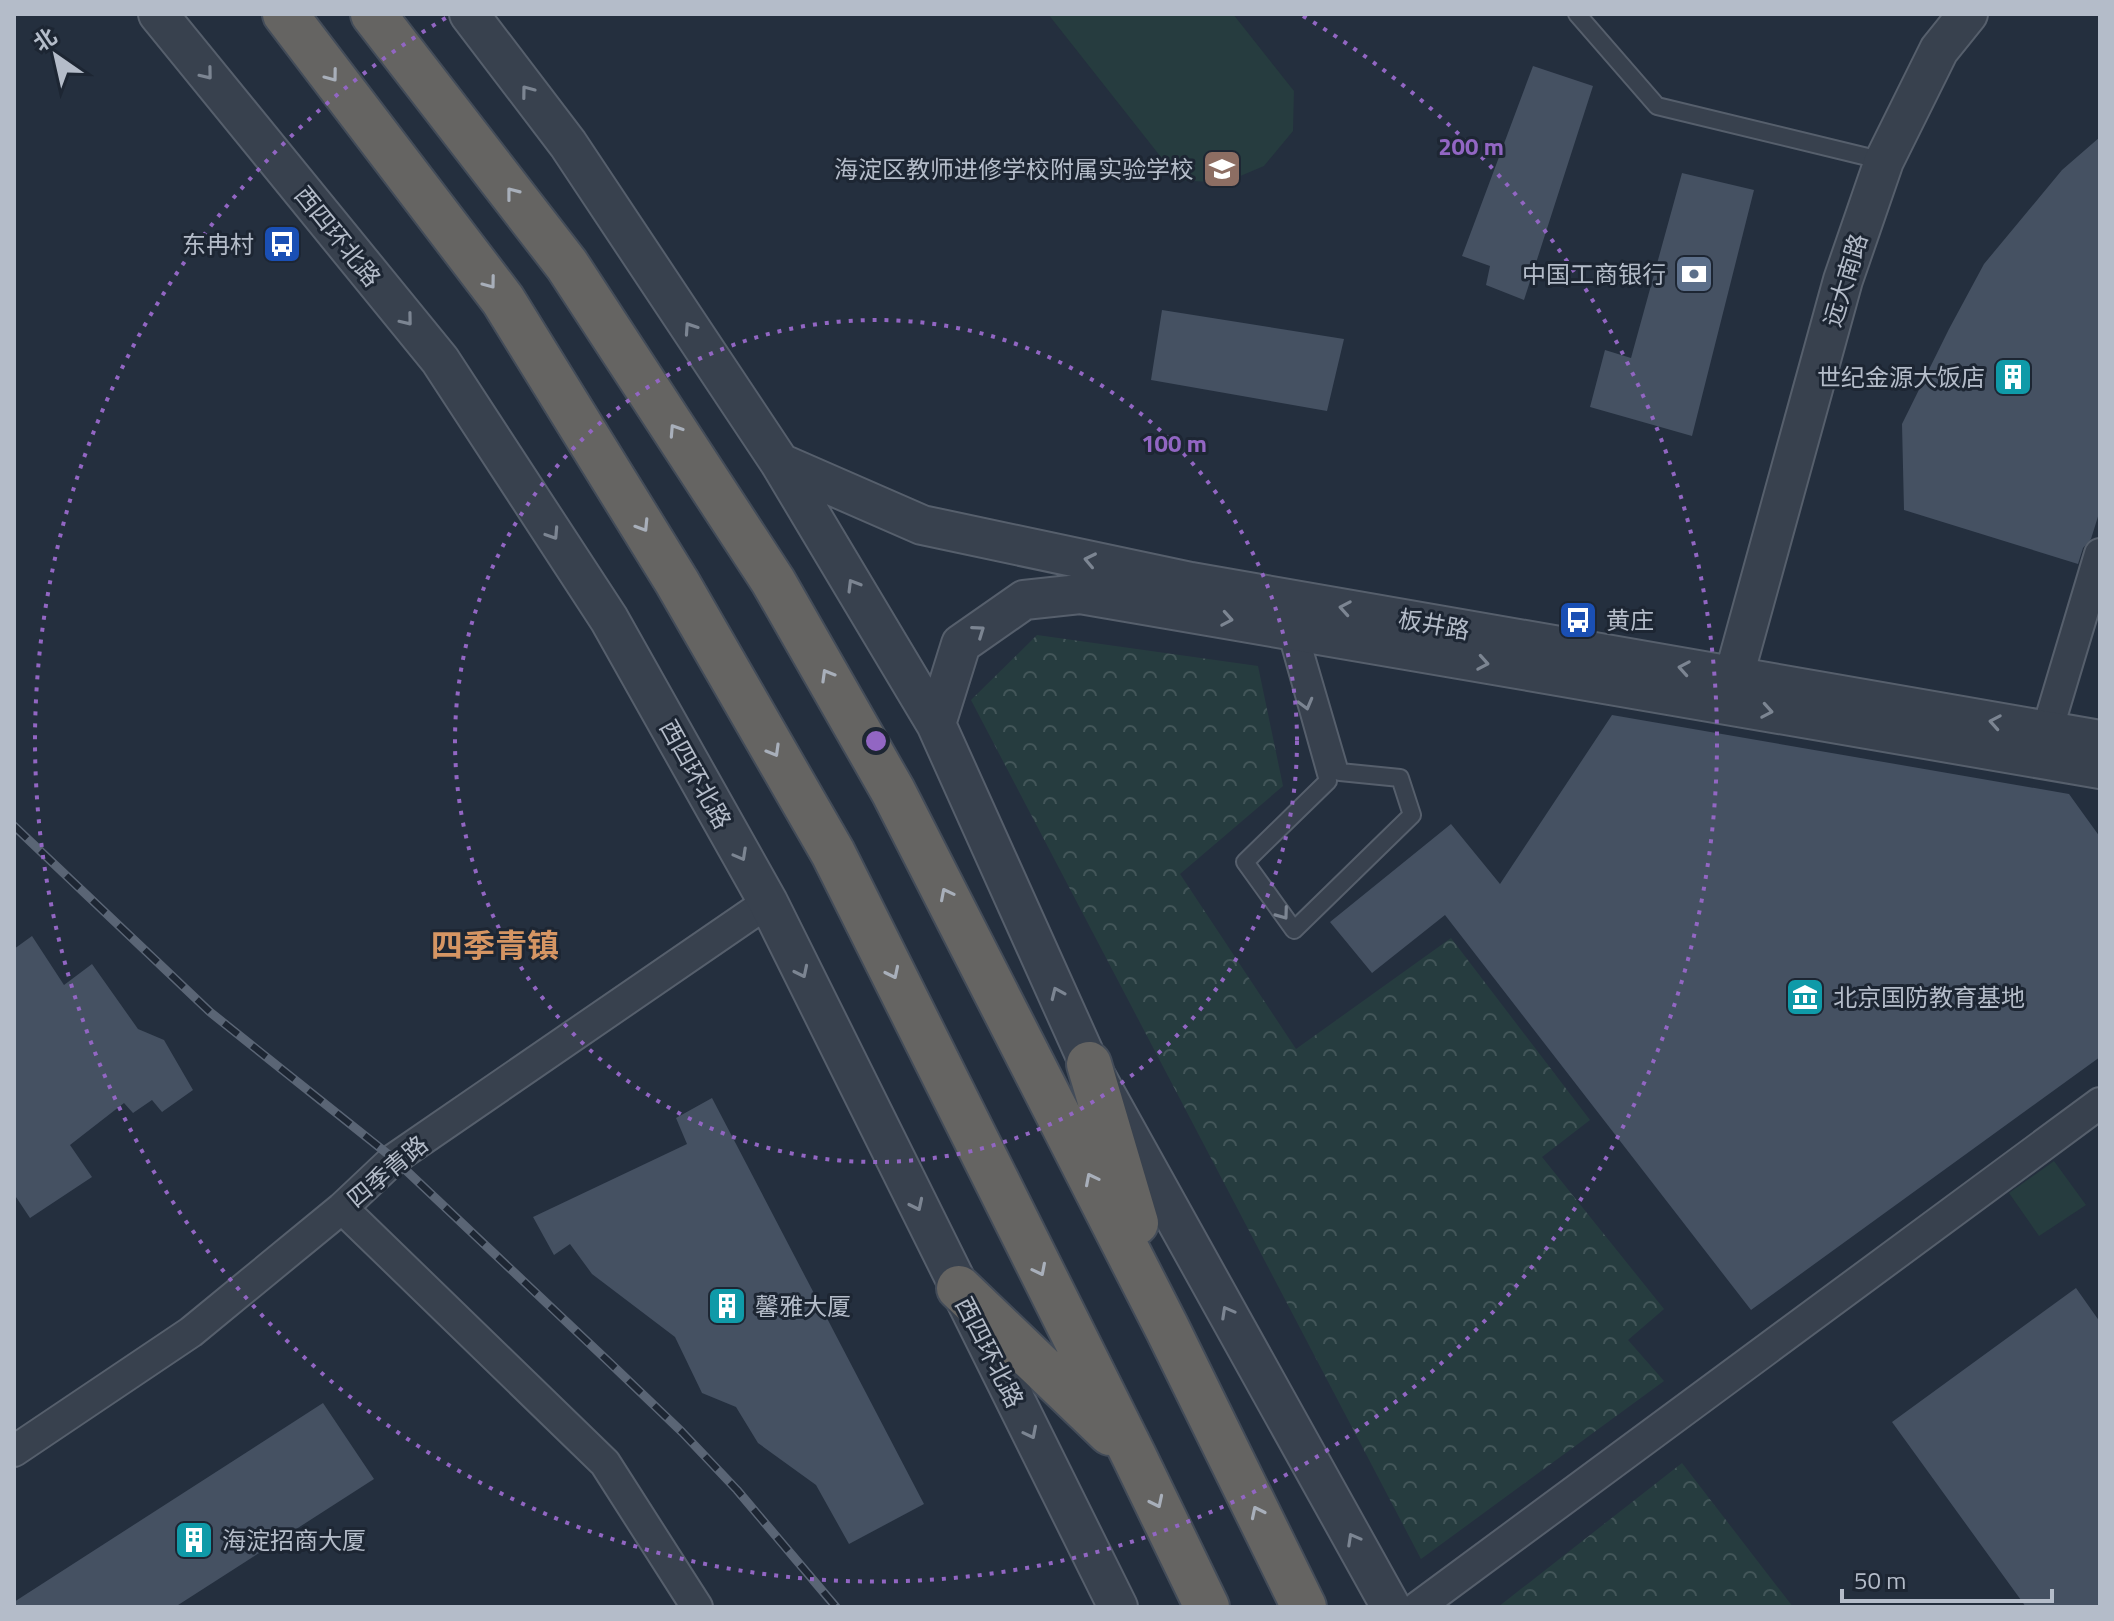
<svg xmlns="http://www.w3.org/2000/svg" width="2114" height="1621" font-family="'Titillium Web','Noto Sans SC',sans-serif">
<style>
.grass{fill:#263c3f}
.forest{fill:url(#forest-crowns)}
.building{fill:#455162}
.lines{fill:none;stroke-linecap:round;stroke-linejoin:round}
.service-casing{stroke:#565f6c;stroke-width:20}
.minor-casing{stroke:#565f6c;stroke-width:34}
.tertiary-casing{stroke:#565f6c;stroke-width:42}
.trunk-casing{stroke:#434c59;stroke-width:48}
.service{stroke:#38414e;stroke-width:16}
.minor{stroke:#38414e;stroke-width:30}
.tertiary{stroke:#38414e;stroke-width:38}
.trunk{stroke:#656462;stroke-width:44}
.rail-casing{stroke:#5a6575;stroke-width:9}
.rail{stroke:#1d2633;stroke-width:6;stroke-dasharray:18;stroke-linecap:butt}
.oneway{stroke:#7c8592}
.oneway2{stroke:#a8afba}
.ring{fill:none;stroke:#9266c3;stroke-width:4;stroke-dasharray:4 8}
.labels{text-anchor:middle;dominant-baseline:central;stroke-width:6;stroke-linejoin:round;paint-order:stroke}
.poi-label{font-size:24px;fill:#b4bcc9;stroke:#1d2633;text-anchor:end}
.street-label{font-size:24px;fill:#b4bcc9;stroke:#1d2633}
.district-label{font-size:32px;font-weight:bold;fill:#d59563;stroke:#1d2633}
.centre{fill:#9266c3;stroke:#1d2633;stroke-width:4}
.ring-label{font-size:24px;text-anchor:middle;font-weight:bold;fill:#9266c3;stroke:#1d2633;stroke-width:6;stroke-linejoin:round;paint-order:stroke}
</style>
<defs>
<pattern id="forest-crowns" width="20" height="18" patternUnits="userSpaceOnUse" patternTransform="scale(2)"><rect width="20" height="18" fill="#263c3f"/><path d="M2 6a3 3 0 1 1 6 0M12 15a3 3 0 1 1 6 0" fill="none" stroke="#435659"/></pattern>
</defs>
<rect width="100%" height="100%" fill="#242f3e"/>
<path class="grass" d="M1048,14H1233L1294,91L1293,131L1264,166L1224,183L1179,180Z
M2054,1161L2086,1205L2039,1236L2009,1193Z"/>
<path class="forest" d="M1037,635L1258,666L1283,786L1180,874L1296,1049L1451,938L1590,1120L1542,1157L1664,1309L1628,1340L1664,1381L1421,1559L971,700Z
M1682,1463L1793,1607H1498Z"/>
<path class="building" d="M1533,66L1593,86L1524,300L1486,285L1490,266L1462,256Z
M2100,137V510L2091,539L2083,548L2078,564L1904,510L1902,424L1949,329L1984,264L2062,170Z
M1682,173L1754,190L1692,436L1590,407L1605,350L1631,358Z
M1162,310L1344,339L1327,411L1151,380Z
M1612,715L2069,794L2100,837V1057L1751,1310L1445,915L1372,973L1330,922L1451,824L1500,884Z
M32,936L64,985L92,964L138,1029L164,1040L193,1090L162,1112L152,1100L133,1113L124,1103L70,1145L92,1177L30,1218L14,1194V949Z
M712,1098L924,1504L849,1544L816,1485L758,1443L736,1407L702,1393L675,1337L592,1274L570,1244L554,1255L533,1217L687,1144L676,1118Z
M2076,1288L2100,1322V1607H2026L1892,1422Z
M323,1403L374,1479L175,1607H14V1602Z"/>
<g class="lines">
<g class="service-casing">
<path id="service" d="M1577,14L1657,106L1884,161
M1286,631L1328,781L1245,862L1294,930L1412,815L1400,778L1340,772L1299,632"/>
</g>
<g class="minor-casing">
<path id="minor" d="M2047,731L2100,554
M342,1208L605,1463L697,1607
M14,1451L191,1332L342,1208L394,1159L768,902
M1418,1607L2100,1103"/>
</g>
<g class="tertiary-casing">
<path id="tertiary" d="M158,14L440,360L609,619L768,902L1118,1607
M469,14L568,144L780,463L936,724L1089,1064L1391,1607
M780,463L922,525L1191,582L2100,740
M1727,701L1843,280L1884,161L1939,50L1968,14
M936,724L961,644L1024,600L1080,594L2100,769"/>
</g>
<g class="trunk-casing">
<path id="trunk" d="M285,14L503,300L677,582L833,853L1134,1456L1207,1607
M373,14L567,265L773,581L893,791L1167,1328L1304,1607
M1089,1064L1136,1223
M959,1288L1110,1433"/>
</g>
<use href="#service" class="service"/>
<use href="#minor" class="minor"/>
<use href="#tertiary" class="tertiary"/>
<use href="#trunk" class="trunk"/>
<g class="rail-casing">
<path id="rail" d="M14,826L210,1012L394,1159L610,1363L682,1432L737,1490L836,1607"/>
</g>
<use href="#rail" class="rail"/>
</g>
<defs><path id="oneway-chevron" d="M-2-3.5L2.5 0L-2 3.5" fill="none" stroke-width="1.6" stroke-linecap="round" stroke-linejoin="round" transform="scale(2)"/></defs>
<g class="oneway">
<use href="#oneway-chevron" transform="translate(207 74) rotate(51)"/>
<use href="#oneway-chevron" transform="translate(527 91) rotate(-127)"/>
<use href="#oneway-chevron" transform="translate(407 320) rotate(51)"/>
<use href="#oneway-chevron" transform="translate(690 328) rotate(-124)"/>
<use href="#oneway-chevron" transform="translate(553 534) rotate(57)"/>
<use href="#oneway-chevron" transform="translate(1090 560) rotate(-168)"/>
<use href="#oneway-chevron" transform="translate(853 585) rotate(-121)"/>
<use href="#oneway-chevron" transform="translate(1345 608) rotate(-170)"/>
<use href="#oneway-chevron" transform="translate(1227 619) rotate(10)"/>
<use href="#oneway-chevron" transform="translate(979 631) rotate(-35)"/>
<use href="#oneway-chevron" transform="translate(1483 663) rotate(10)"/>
<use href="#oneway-chevron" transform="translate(1684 668) rotate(-170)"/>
<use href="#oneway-chevron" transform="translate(1306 704) rotate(75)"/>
<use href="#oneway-chevron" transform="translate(1767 711) rotate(10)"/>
<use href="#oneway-chevron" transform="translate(1995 722) rotate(-170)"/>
<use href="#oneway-chevron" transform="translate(741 855) rotate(61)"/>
<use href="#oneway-chevron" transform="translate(1283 914) rotate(54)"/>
<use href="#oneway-chevron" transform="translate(802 972) rotate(64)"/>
<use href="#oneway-chevron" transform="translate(1057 993) rotate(-114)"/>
<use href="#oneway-chevron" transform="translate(917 1205) rotate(64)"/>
<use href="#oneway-chevron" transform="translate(1227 1312) rotate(-119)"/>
<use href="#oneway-chevron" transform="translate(1031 1433) rotate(63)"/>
<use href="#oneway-chevron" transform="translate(1353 1539) rotate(-119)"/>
</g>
<g class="oneway2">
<use href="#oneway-chevron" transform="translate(332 76) rotate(53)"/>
<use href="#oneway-chevron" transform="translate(512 193) rotate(-128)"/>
<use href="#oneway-chevron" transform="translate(490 283) rotate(53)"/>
<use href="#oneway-chevron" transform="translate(675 430) rotate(-123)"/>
<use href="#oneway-chevron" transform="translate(643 526) rotate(58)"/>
<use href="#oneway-chevron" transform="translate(827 675) rotate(-120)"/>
<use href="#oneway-chevron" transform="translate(774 751) rotate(60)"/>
<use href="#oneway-chevron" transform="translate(946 894) rotate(-117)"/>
<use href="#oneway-chevron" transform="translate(893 973) rotate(64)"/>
<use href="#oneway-chevron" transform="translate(1091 1179) rotate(-117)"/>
<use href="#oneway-chevron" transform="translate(1040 1270) rotate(63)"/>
<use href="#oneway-chevron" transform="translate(1157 1502) rotate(64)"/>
<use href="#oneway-chevron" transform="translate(1257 1512) rotate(-116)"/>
</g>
<g class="ring">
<circle cx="876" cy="741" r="421"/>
<path d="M1303 16A841 841 0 1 1 449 16"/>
</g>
<defs>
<g id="school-square" transform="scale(2)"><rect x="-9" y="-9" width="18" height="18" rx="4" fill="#8d6e63" stroke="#1d2633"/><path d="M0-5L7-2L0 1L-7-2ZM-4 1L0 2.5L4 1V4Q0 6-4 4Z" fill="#fff"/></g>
<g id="bus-square" transform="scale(2)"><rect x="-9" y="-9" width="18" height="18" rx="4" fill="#1a4fb4" stroke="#1d2633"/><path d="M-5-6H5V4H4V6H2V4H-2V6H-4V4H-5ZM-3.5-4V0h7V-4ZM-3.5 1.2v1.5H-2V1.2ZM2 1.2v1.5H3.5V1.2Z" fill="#fff"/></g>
<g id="bank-square" transform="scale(2)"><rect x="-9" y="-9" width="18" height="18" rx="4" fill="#5c6f8a" stroke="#1d2633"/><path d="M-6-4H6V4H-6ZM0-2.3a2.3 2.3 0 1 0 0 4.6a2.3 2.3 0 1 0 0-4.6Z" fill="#fff"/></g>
<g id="building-square" transform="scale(2)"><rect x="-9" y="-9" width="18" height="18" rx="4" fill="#0f9aa8" stroke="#1d2633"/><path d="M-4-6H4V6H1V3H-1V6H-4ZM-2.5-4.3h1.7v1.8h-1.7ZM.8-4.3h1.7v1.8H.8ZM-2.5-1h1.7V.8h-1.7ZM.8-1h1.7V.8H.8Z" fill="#fff"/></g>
<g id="museum-square" transform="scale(2)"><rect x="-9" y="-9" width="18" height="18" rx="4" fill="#0f9aa8" stroke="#1d2633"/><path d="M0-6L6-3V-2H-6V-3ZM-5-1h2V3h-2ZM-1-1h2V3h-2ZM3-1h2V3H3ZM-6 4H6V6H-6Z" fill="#fff"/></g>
</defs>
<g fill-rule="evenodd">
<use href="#school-square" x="1222" y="169"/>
<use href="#bus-square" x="282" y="244"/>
<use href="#bank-square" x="1694" y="274"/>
<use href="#building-square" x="2013" y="377"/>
<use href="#bus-square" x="1578" y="620"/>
<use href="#museum-square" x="1805" y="997"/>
<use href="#building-square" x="727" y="1306"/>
<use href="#building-square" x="194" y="1540"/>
</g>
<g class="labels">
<g class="poi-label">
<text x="1194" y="169">海淀区教师进修学校附属实验学校</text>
<text x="254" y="244">东冉村</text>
<text x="1666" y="274">中国工商银行</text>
<text x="1985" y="377">世纪金源大饭店</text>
<text x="1606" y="620" text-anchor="start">黄庄</text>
<text x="1833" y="997" text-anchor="start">北京国防教育基地</text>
<text x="755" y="1306" text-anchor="start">馨雅大厦</text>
<text x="222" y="1540" text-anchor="start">海淀招商大厦</text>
</g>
<g class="street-label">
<text transform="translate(338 236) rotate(51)">西四环北路</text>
<text transform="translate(1845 280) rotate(-73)">远大南路</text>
<text transform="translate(1434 624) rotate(10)">板井路</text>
<text transform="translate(696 774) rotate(61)">西四环北路</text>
<text transform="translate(387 1171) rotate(-40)">四季青路</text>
<text transform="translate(990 1352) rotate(63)">西四环北路</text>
</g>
<g class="district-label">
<text x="495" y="945">四季青镇</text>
</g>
</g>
<circle cx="876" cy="741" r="12" class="centre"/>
<g class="ring-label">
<text x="1471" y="155">200 m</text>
<text x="1174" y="452">100 m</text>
</g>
<rect width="2114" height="1621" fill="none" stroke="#b4bcc9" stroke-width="32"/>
<g transform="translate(56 56) rotate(326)" stroke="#1d2633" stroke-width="6" paint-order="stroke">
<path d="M0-6L14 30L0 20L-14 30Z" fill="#b4bcc9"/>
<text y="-12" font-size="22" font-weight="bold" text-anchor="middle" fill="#b4bcc9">北</text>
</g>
<path d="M1842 1589v12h210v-12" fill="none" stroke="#b4bcc9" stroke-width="4"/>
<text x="1854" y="1589" font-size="24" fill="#b4bcc9" stroke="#1d2633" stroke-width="6" paint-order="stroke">50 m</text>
</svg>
